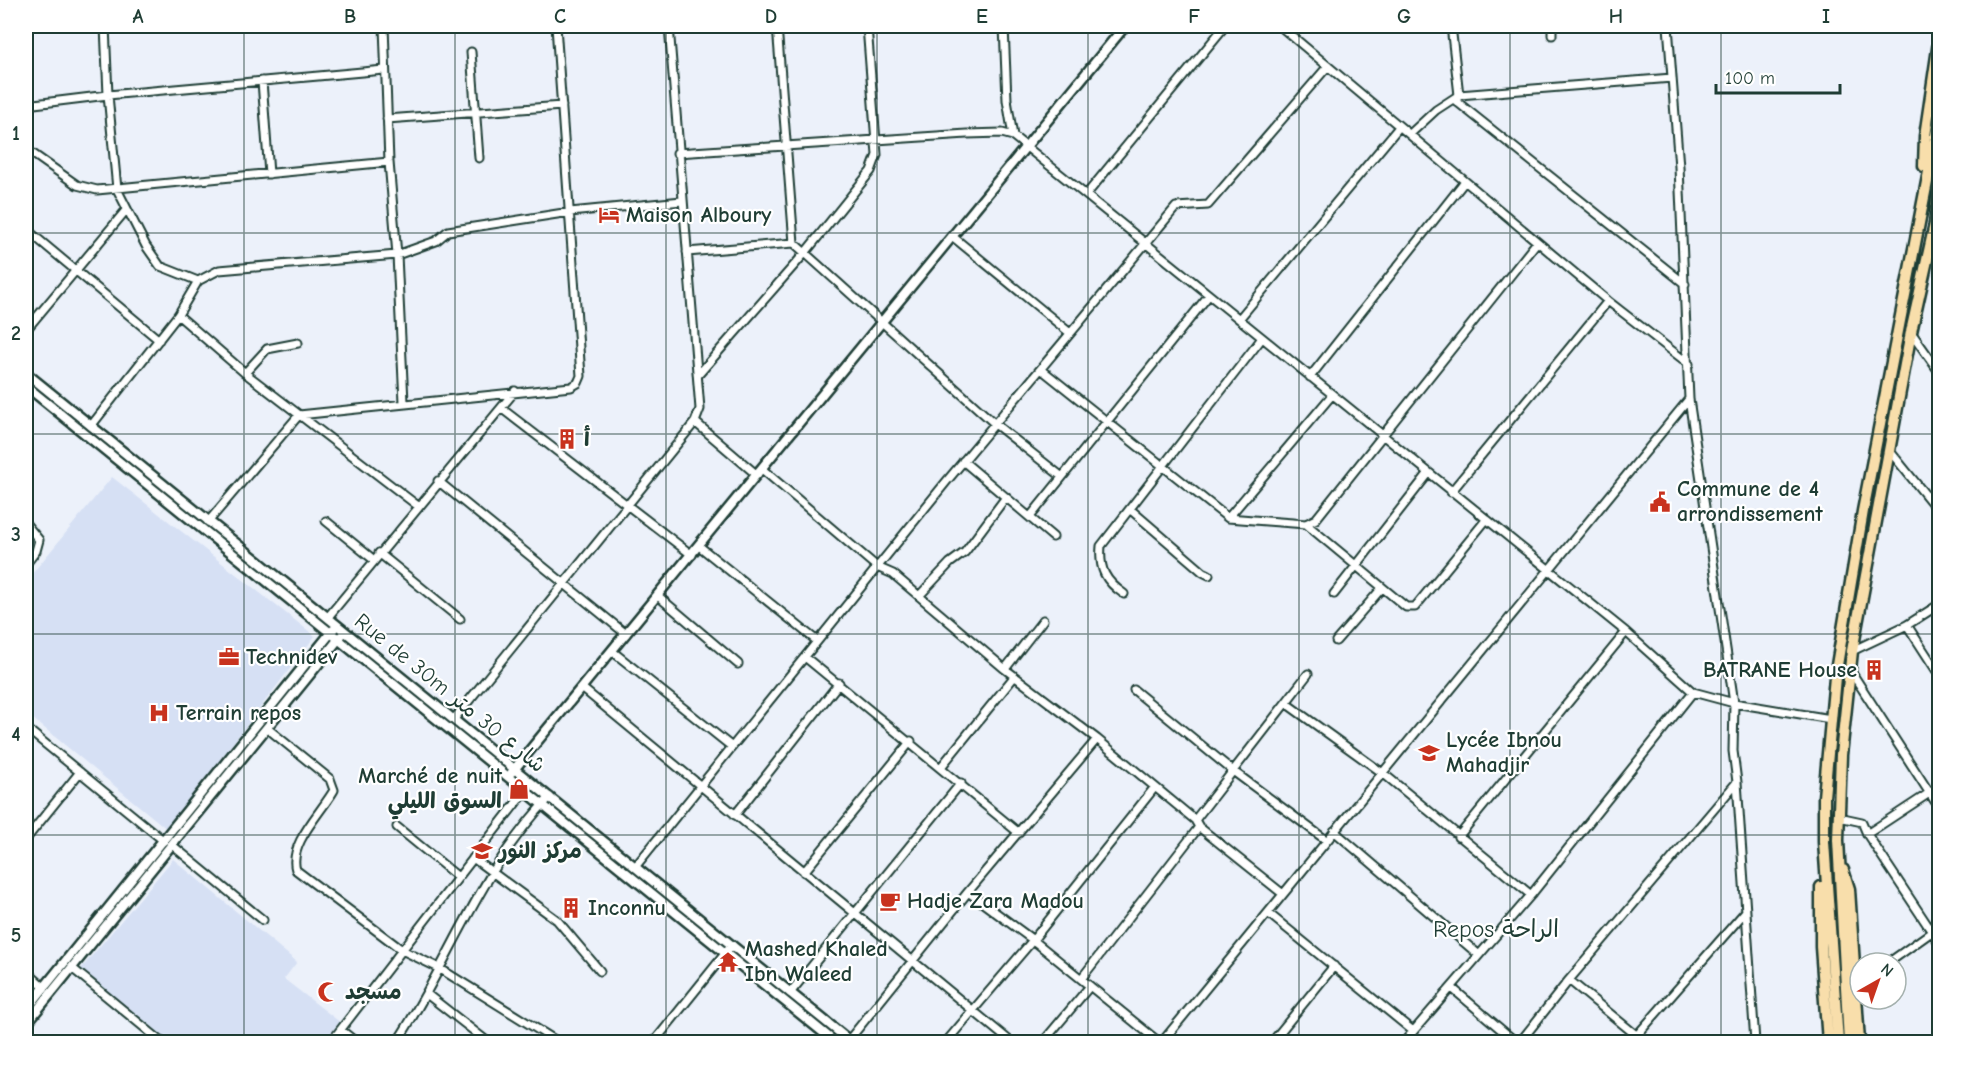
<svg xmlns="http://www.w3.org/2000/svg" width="1965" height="1068" font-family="'Comic Neue','Playpen Sans Arabic',sans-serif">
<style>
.built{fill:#d6e0f4}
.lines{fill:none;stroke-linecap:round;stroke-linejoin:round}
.minor-casing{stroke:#1f3d34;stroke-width:11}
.tertiary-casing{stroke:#1f3d34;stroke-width:13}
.trunk-casing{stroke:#1f3d34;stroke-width:15}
.minor{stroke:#fff;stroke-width:7}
.tertiary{stroke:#fff;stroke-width:8}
.trunk{stroke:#f8deab;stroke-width:10}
.grid{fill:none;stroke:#1f3d34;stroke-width:1.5;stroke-opacity:0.55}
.labels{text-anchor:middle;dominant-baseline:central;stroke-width:4.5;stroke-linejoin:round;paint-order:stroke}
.poi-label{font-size:22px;font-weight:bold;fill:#1f3d34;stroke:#fff;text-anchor:start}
.street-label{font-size:22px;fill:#1f3d34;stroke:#fff}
.neighbourhood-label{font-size:24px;fill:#1f3d34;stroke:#fff}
.neatline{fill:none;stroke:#1f3d34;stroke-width:2}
.grid-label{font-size:20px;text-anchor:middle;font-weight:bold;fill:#1f3d34}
</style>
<rect width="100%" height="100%" fill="#ecf1fa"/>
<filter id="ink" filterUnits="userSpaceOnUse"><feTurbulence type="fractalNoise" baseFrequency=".0167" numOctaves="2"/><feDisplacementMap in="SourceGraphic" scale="12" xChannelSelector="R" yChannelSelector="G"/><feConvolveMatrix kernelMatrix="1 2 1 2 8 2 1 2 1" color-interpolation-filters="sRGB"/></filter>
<g filter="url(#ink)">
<path class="built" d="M112,477L315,636L167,829L26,713V581Z
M173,859L297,962L284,979L341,1023L324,1042H167L80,970Z"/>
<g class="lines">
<g class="minor-casing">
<path id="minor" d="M105,26L108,95L117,189L146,246L160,266L198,281
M384,26L389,162L397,255L404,402
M777,26L794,243L995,424L1061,476
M1004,26L1007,100L1013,136
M1280,26L1608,301L1689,364
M1451,26L1459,95L1456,101L1685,284
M1552,35V26
M471,52L479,158
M262,81L269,174
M26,105L108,95L384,70
M387,119L562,106
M1410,134L1436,110L1459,95L1672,78
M26,149L77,185L97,190L389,162
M677,153L967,134L1002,133L1013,136L1626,632L1693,692
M1086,195L1225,26
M26,229L159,340
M952,236L1070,333
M687,252L794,243
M178,315L245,373L418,506
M1239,319L1399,127
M26,330L127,209
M1911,332L1940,373
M1041,369L1228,518L1306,524L1316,519L1537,242
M245,373L267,349L298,343
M698,375L805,253L871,171L877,155L867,26
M1310,377L1465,181
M501,408L692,555
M695,422L757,475
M91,426L178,315L198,281L219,270L397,255L436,241L448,231L570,212L682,201
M1889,450L1940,513
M963,461L1053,537
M762,469L877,567L893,574L1005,669L1097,739L1195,820L1199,827L1283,894
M438,481L626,634
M1451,492L1608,301
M1131,510L1203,572L1209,575
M1030,517L1209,295
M1228,518L1332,395
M326,521L374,560
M208,522L299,415L571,387L578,383L581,376L556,26
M26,524L39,540L36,551L26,564
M1306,524L1406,607H1415L1486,520
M699,546L817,641
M379,553L460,619
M1124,594C1105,581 1099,569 1101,546L1262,338
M1334,594L1428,474
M920,595L950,563L965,552L1006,497
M658,596L738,664
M328,617L515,391
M1907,625L1940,676
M1336,641L1382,588
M612,651L732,747
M1852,651L1907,625L1940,604
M805,657L1019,833
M1005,669L1043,620
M1850,670L1940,809
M582,688L1011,1042
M1134,690L1233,771L1326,840
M1287,704L1384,774L1531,895
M454,719L695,422L700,409L669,26
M26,728L164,841
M267,728L330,779L334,790C321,813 288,844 296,870L402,950L439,968L558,1042
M941,767L1014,677
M1737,782L1755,1042
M735,815L839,683
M1839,817L1862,822L1867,834L1940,944
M1195,820L1308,674
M397,827L458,877
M1334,831L1479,955
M1867,834L1940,786
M1458,837L1626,632
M26,839L80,772
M172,845L263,920
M473,858L557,920L600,971
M635,867L946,482L1176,207L1208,205L1328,66
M804,872L911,741
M968,892L1033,940L1159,1042
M1268,913L1413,1031
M1888,963L1940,926
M72,968L162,1042
M26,971L44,987
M1081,979L1199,827
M1569,980L1636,1035
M1452,988L1516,1042
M790,993L961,783
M428,995L488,1042
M341,1030L356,1042
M848,1041L968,892L1097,739
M331,1042L526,790
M397,1042C451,960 480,869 550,797
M654,1042L732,945
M946,1042L1033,940L1155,787
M1043,1042L1090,986
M1162,1042L1689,399L1679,167L1668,26
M1272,1042L1334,966
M1404,1042L1531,895L1693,692L1734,703L1831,719
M1520,1042L1569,980L1737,782L1733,751L1734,703L1689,399
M1631,1042L1745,912"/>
</g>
<g class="tertiary-casing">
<path id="tertiary" d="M26,373L851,1042
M26,386L835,1042
M512,772L1125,26
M26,1010L333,630
M26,1024L341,636"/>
</g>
<g class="trunk-casing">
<path id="trunk" d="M1924,166L1925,136L1940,35
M1843,870L1849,889L1859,1042
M1821,887V947L1828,1042
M1838,1042L1824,842V797L1835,677L1863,511L1940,115
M1849,1042L1838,840L1841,755L1852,651L1911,332L1935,224L1940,180"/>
</g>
<use href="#minor" class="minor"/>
<use href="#tertiary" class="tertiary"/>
<use href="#trunk" class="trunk"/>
</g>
</g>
<path class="grid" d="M244,26V1042M455,26V1042M666,26V1042M877,26V1042M1088,26V1042M1299,26V1042M1510,26V1042M1721,26V1042M26,233H1940M26,434H1940M26,634H1940M26,835H1940"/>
<defs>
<g id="hotel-bare" transform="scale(1.62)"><path d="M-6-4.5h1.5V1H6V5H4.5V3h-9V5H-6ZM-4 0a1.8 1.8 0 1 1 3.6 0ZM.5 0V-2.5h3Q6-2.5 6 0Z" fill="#c8321e" stroke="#fff" stroke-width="2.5" paint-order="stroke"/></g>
<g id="building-bare" transform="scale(1.62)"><path d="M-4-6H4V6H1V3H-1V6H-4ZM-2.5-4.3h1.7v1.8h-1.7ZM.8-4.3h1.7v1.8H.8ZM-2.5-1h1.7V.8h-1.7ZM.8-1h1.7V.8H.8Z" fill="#c8321e" stroke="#fff" stroke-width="2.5" paint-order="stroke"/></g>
<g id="civic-bare" transform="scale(1.62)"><path d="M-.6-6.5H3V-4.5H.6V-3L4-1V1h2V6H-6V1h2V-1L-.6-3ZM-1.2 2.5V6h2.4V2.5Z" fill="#c8321e" stroke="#fff" stroke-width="2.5" paint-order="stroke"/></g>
<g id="office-bare" transform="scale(1.62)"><path d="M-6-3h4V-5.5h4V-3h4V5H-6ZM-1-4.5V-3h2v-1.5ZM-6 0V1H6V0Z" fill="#c8321e" stroke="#fff" stroke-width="2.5" paint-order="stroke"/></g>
<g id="hospital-bare" transform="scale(1.62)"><path d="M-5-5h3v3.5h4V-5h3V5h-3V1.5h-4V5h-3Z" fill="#c8321e" stroke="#fff" stroke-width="2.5" paint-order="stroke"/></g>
<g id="school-bare" transform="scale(1.62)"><path d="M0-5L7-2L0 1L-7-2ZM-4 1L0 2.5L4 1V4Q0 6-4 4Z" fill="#c8321e" stroke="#fff" stroke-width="2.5" paint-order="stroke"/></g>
<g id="shop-bare" transform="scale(1.62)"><path d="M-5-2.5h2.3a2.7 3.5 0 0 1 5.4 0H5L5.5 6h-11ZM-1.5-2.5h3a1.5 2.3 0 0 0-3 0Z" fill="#c8321e" stroke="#fff" stroke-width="2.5" paint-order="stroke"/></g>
<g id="cafe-bare" transform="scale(1.62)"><path d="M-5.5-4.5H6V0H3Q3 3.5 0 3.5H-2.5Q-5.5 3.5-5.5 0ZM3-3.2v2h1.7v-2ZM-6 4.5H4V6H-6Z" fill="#c8321e" stroke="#fff" stroke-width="2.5" paint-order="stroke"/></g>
<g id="temple-bare" transform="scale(1.62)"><path d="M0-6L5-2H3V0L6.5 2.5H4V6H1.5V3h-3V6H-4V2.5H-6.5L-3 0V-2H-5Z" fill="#c8321e" stroke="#fff" stroke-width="2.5" paint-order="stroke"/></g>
<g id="mosque-bare" transform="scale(1.62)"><path d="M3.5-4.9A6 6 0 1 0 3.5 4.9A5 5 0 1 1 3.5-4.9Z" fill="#c8321e" stroke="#fff" stroke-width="2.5" paint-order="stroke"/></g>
</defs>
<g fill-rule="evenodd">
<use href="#hotel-bare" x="609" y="215"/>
<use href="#building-bare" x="567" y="439"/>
<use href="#civic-bare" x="1660" y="502"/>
<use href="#office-bare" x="229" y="657"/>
<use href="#building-bare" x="1874" y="670"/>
<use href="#hospital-bare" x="159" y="713"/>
<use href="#school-bare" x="1429" y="753"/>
<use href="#shop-bare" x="519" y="789"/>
<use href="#school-bare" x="482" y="851"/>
<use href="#cafe-bare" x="890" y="901"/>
<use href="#building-bare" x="571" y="908"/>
<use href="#temple-bare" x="728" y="962"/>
<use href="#mosque-bare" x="328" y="992"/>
</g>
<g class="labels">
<g class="poi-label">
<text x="626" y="215">Maison Alboury</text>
<text x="584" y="439">أ</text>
<text x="1677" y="489">Commune de 4<tspan x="1677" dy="25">arrondissement</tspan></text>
<text x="246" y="657">Technidev</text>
<text x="1857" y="670" text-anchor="end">BATRANE House</text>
<text x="176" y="713">Terrain repos</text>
<text x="1446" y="740">Lycée Ibnou<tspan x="1446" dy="25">Mahadjir</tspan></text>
<text x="502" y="776" text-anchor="end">Marché de nuit<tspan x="502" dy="25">السوق الليلي</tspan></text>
<text x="499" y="851">مركز النور</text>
<text x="907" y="901">Hadje Zara Madou</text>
<text x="588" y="908">Inconnu</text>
<text x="745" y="949">Mashed Khaled<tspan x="745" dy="25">Ibn Waleed</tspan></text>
<text x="345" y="992">مسجد</text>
</g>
<g class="street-label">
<text transform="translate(450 693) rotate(39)">Rue de 30m شارع 30 متر</text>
</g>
<g class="neighbourhood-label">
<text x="1496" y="929">Repos الراحة</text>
</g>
</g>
<rect width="1965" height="1068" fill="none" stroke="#fff" stroke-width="66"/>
<g transform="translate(1878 981) rotate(40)"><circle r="28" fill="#ffffff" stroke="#a5b1ae" stroke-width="1.5"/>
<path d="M0-4.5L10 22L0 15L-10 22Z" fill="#c8321e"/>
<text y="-9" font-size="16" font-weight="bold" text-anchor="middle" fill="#1f3d34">N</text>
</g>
<path d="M1716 84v9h124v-9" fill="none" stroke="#1f3d34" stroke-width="3"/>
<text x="1725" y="84" font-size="18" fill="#1f3d34" stroke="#ffffff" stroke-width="4.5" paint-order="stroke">100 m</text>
<rect x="33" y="33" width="1899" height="1002" class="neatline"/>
<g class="grid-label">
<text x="138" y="23">A</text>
<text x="350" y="23">B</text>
<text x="560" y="23">C</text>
<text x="771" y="23">D</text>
<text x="982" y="23">E</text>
<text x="1194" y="23">F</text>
<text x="1404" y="23">G</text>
<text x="1616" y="23">H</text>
<text x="1826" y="23">I</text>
<text x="16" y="140">1</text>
<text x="16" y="340">2</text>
<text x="16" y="541">3</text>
<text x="16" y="741">4</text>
<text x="16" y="942">5</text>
</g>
</svg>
